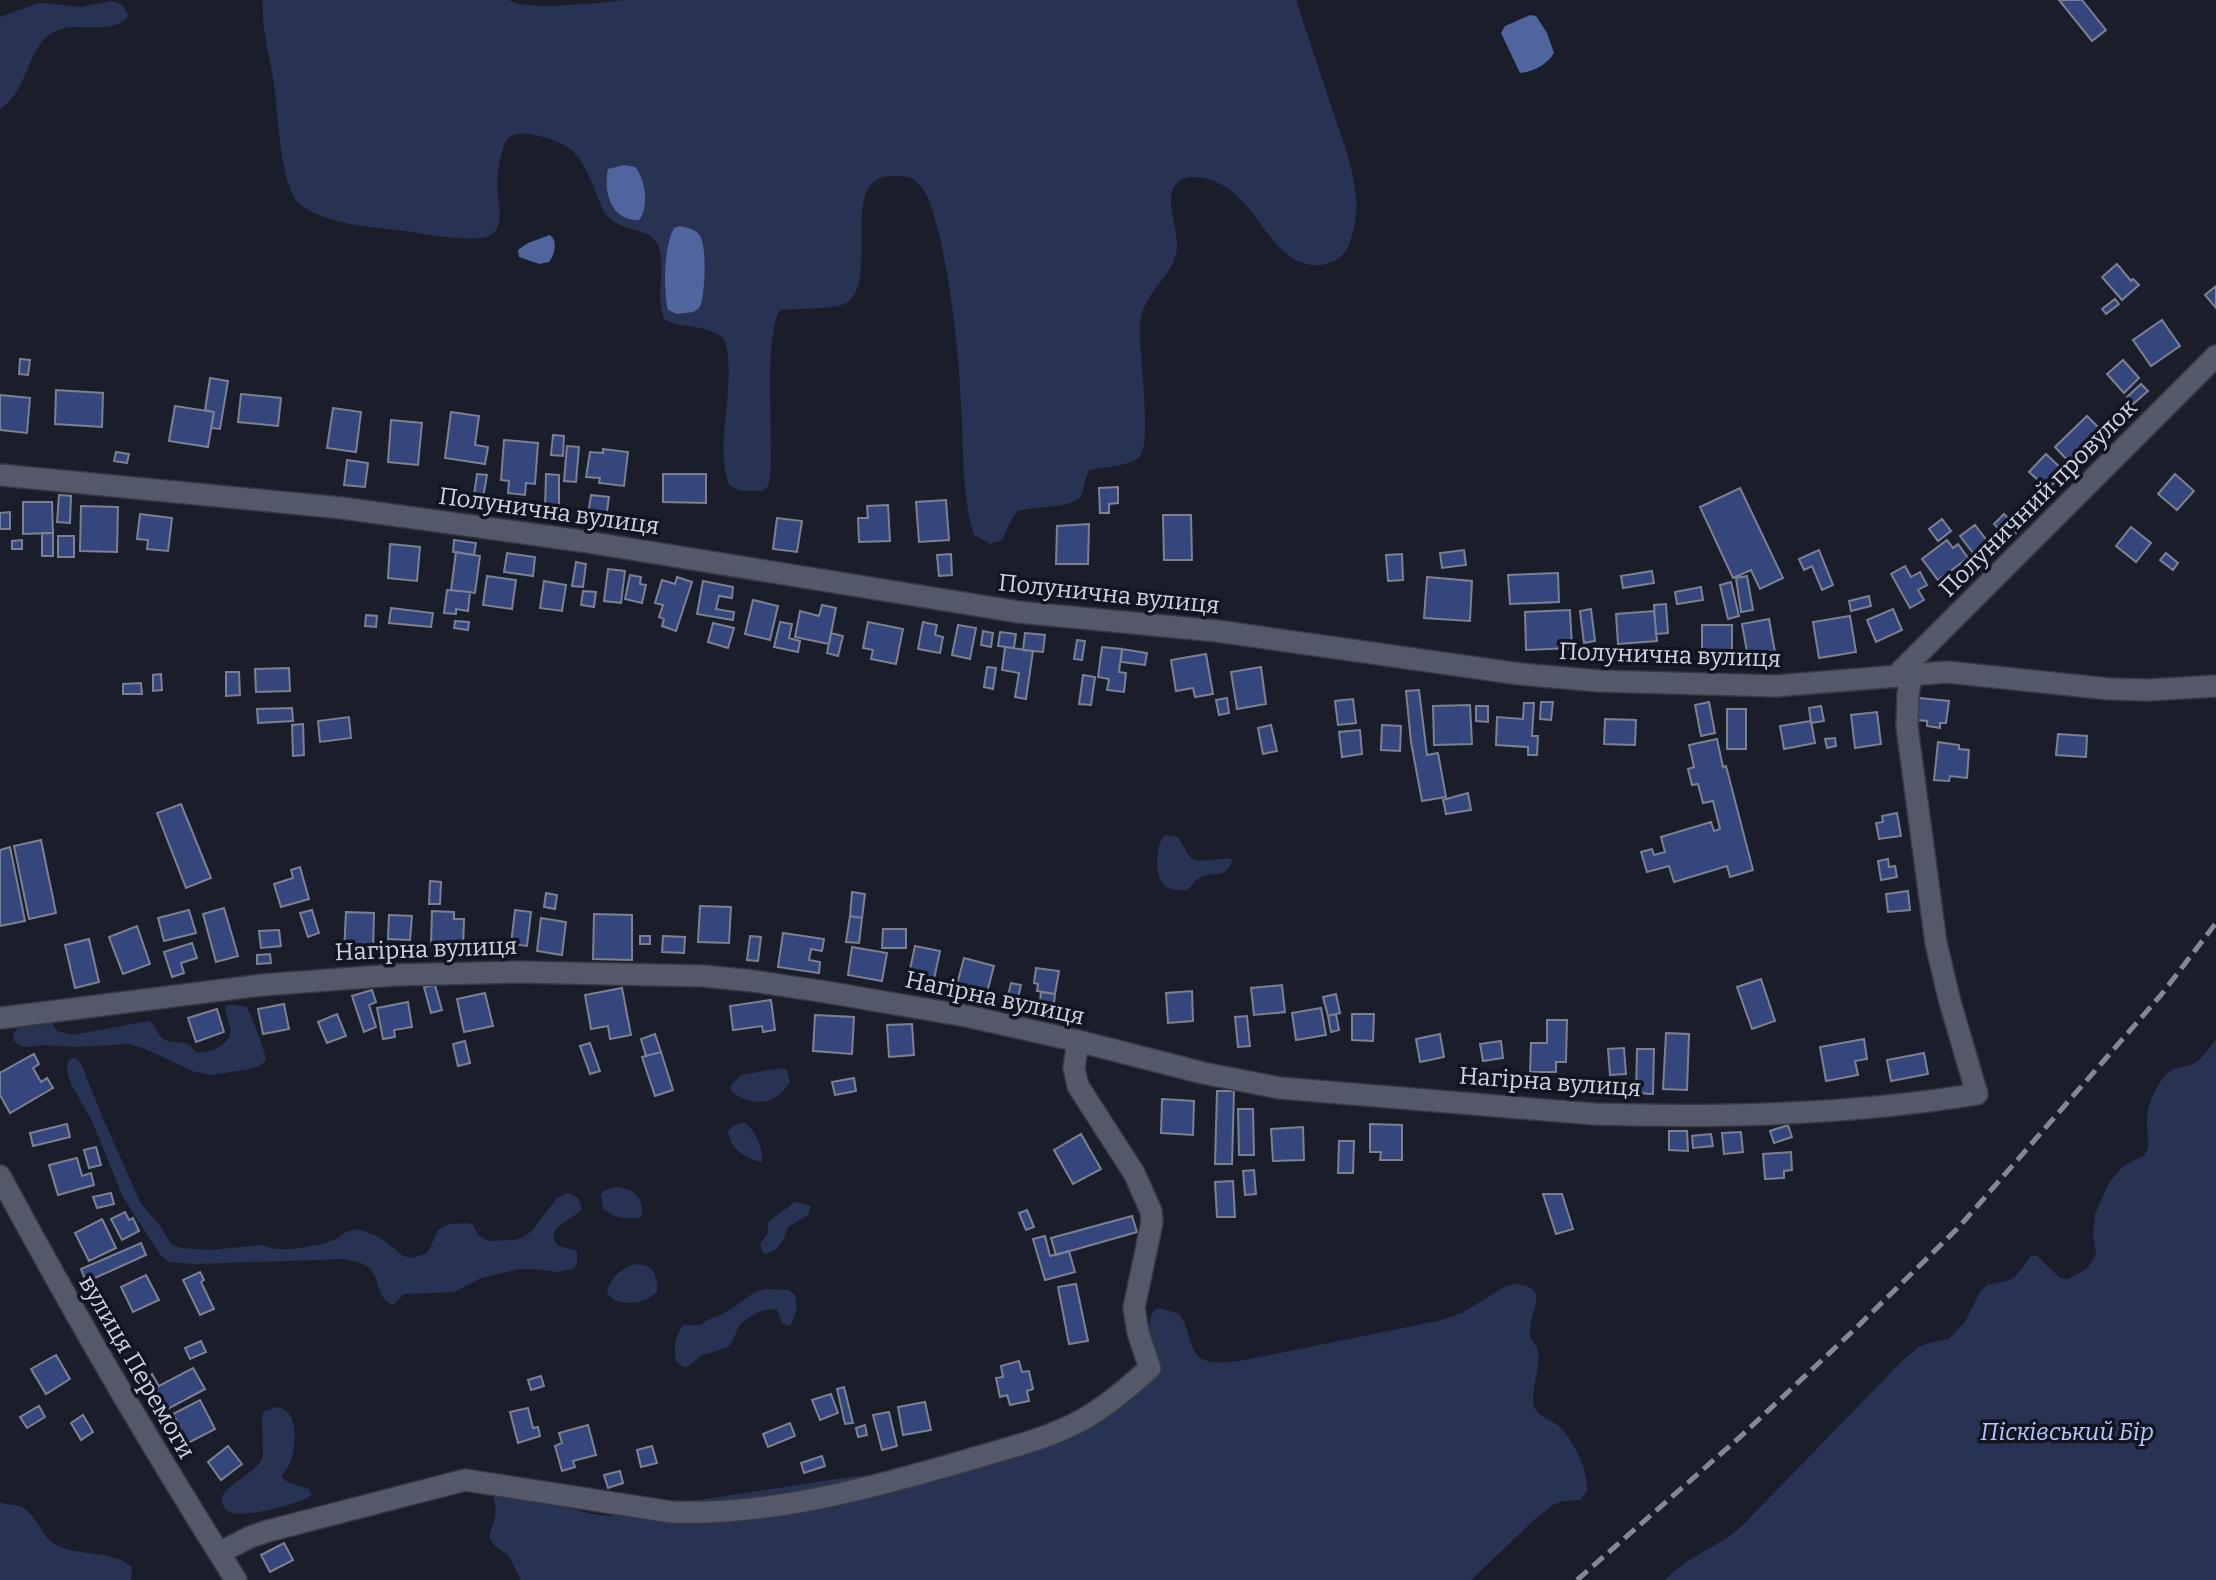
<svg xmlns="http://www.w3.org/2000/svg" width="2216" height="1580" font-family="Bitter,serif">
<style>
.green{fill:#283354}
.water{fill:#50649e}
.building{fill:#35467d;stroke:#7b8191;stroke-width:2}
.lines{fill:none;stroke-linecap:round;stroke-linejoin:round}
.minor-casing{stroke:#363943;stroke-width:24}
.minor{stroke:#535968;stroke-width:21}
.rail{stroke:#848893;stroke-width:5;stroke-dasharray:14 7;stroke-linecap:butt}
.labels{text-anchor:middle;dominant-baseline:central;stroke-width:7;stroke-linejoin:round;paint-order:stroke}
.street-label{font-size:24px;fill:#d0d4dd;stroke:#111521}
.park-label{font-size:24px;font-style:italic;fill:#b5c8fb;stroke:#111521}
</style>
<rect width="100%" height="100%" fill="#1a1e2b"/>
<path class="green" d="M263,0H509C526,12 603,2 627,0H1296C1307,33 1318,67 1329,100C1343,143 1367,194 1351,239C1347,252 1339,261 1326,264C1281,274 1263,217 1235,194C1222,183 1209,177 1192,177C1182,177 1175,182 1172,192C1167,212 1181,235 1176,255C1168,283 1140,293 1140,330C1139,354 1152,440 1140,456C1133,466 1102,467 1090,470C1083,478 1086,489 1080,497C1070,509 1033,506 1018,511L1014,515L1002,540L990,544L974,535C961,494 964,446 961,403C958,346 952,290 939,234C934,217 930,193 916,181C910,176 902,176 896,176C888,176 882,176 875,181C846,202 878,289 844,304C831,310 796,308 780,310C763,338 774,441 770,479L768,486L763,491H742L730,486C712,450 739,380 724,339C708,324 684,329 665,320C654,298 667,269 658,245C651,227 622,232 608,217C602,210 600,201 596,193C583,160 576,144 539,136C528,133 517,132 508,138C500,150 498,170 497,184C497,199 506,225 491,235C479,243 427,235 412,232C379,227 325,226 299,203C280,186 278,111 274,84C270,55 261,29 263,0Z
M112,1L122,5L128,14L126,19C106,36 74,19 52,33C27,47 28,92 0,109V17L36,4L44,3L80,7Z
M1165,835L1176,836C1183,842 1184,850 1190,857C1196,864 1220,857 1231,859L1232,861C1226,880 1214,870 1199,878C1194,881 1191,886 1188,890C1179,891 1167,890 1162,883C1154,872 1156,843 1165,835Z
M229,1005C234,1005 241,1005 246,1007C250,1009 266,1055 266,1060L260,1066L250,1069L212,1075L195,1072L143,1048L128,1044L78,1047L44,1045L25,1047L21,1046L13,1040L14,1033L20,1024L51,1021L57,1031L72,1035L149,1021C156,1025 156,1033 162,1038C170,1045 181,1040 189,1045C193,1047 192,1050 197,1052C207,1055 227,1045 230,1035C232,1027 226,1016 225,1007Z
M2216,1039V1580H1665C1689,1555 1717,1548 1742,1526L1904,1359L1919,1347L1929,1343L1949,1339L1964,1323L1980,1292L1987,1285L2010,1280L2016,1276L2031,1256H2037L2060,1278L2068,1279L2088,1268L2096,1255L2093,1234L2095,1214L2109,1183L2123,1166L2145,1155C2151,1144 2147,1134 2147,1123C2146,1107 2153,1094 2161,1081C2173,1063 2178,1071 2194,1063C2203,1058 2210,1048 2216,1039Z
M72,1058H76L82,1066L102,1116L141,1204L161,1227L171,1244L181,1248L211,1250L261,1245L275,1249H293L323,1244L338,1238L346,1232L358,1229L381,1238L403,1256L412,1258L425,1254L429,1250L438,1230L449,1224L468,1223L473,1225L479,1236L489,1241L514,1240L522,1238L532,1231L557,1198L568,1193L578,1198L582,1208C574,1221 543,1226 558,1246L575,1250L577,1252V1263L573,1269L557,1272L535,1269H519L481,1278L454,1292L404,1294L393,1305C375,1299 381,1273 365,1265C359,1261 350,1261 343,1259L193,1264L169,1262L161,1256L123,1197L92,1121L71,1084L67,1071L68,1061Z
M781,1068L787,1070L790,1082C776,1105 752,1108 731,1091V1085L741,1075Z
M744,1122C756,1131 763,1147 762,1162C745,1158 730,1149 728,1131L733,1126Z
M615,1187C633,1187 646,1199 641,1217C629,1221 614,1217 604,1210L601,1195L603,1191Z
M795,1202L811,1206L808,1215L788,1227C784,1240 778,1254 763,1253L760,1245L768,1232V1222Z
M636,1264L645,1265L653,1270L657,1283V1292C644,1304 629,1306 612,1299L607,1292C610,1278 623,1267 636,1264Z
M1514,1284C1553,1286 1529,1311 1530,1332C1530,1340 1536,1344 1538,1351C1540,1368 1533,1383 1533,1399C1533,1418 1550,1417 1561,1428C1574,1442 1589,1472 1587,1491L1580,1500L1562,1501L1553,1505L1536,1518L1471,1580H521L509,1556L494,1545L489,1537C494,1519 499,1516 493,1497L497,1494L529,1498L592,1514L610,1516L679,1503L850,1477L887,1473L940,1476L1141,1384L1150,1320L1154,1310L1160,1308L1179,1314C1188,1326 1188,1338 1194,1350C1202,1368 1230,1362 1245,1360L1442,1320L1462,1313L1504,1287Z
M767,1289L788,1290L795,1295L797,1310L790,1326L782,1323L777,1310L771,1309L759,1312L745,1320L739,1326L731,1344L726,1348L702,1355L687,1367H683L676,1361C673,1349 676,1334 683,1325H701C710,1317 716,1318 726,1312C742,1304 749,1291 767,1289Z
M277,1407C300,1411 296,1446 290,1463C288,1468 284,1472 281,1477L288,1482L309,1489L312,1495C300,1504 248,1517 233,1513C228,1512 223,1508 222,1502C217,1488 259,1473 263,1456L262,1415L265,1411Z
M0,1502C9,1506 18,1503 26,1510C42,1523 40,1540 63,1548C87,1556 112,1551 132,1567L131,1580H0Z"/>
<path class="water" d="M1530,15L1536,16L1547,33L1554,53C1548,64 1533,72 1520,73L1501,33L1505,26Z
M624,165L635,167C646,179 649,208 639,220C611,221 603,192 608,169Z
M680,226C688,228 696,229 700,236C707,247 705,291 701,304C699,309 698,309 693,312L677,314L668,310C663,289 664,246 674,228Z
M550,235C558,241 555,254 549,262L539,264L519,257L518,250L528,243Z"/>
<path class="building" d="M2059,0H2082L2106,30L2092,41Z
M2117,264L2131,281L2133,279L2139,285L2122,300L2102,277Z
M2216,286V308L2205,295Z
M2115,299L2119,304L2106,314L2102,309Z
M2162,320L2180,346L2151,366L2133,340Z
M20,359L30,360L28,375L19,374Z
M2123,360L2139,378L2124,393L2107,374Z
M210,378L228,381L220,429L211,428L214,412L205,410Z
M2141,384L2148,391L2133,404L2127,397Z
M56,390L103,393L102,427L55,424Z
M241,394L281,398L278,426L238,422Z
M0,395L30,398L27,433L0,430Z
M175,406L214,412L208,447L169,441Z
M333,408L361,412L356,452L327,448Z
M451,412L479,416L475,445L488,447L485,464L445,458Z
M2087,416L2104,433L2072,465L2055,447Z
M391,420L422,423L418,465L388,462Z
M553,435L564,436L563,456L551,455Z
M504,440L538,443L535,484L526,483L525,495L508,493L509,481L501,480Z
M567,446L579,447L576,482L564,481Z
M603,449L628,452L624,486L599,483L600,478L586,477L590,452L603,453Z
M116,452L129,454L127,463L114,461Z
M2046,454L2065,472L2048,489L2029,472Z
M347,460L368,463L365,487L344,485Z
M477,474L487,475L482,504L473,502Z
M546,474L559,475V508H545Z
M663,474H706V503L663,502Z
M2175,474L2194,491L2177,510L2158,494Z
M1118,487V503L1109,504V513H1100L1099,488Z
M1740,488L1783,578L1760,589L1751,570L1733,578L1700,507Z
M59,495L71,496L70,523L57,522Z
M591,495L609,497L606,518L588,515Z
M946,500L949,540L919,542L916,502Z
M23,502H52L53,533L23,534Z
M888,505L890,541L859,542L858,518H868L867,506Z
M81,506L118,507L117,552L80,551Z
M10,512V529H0V513Z
M140,514L172,518L168,551L147,549L148,540L137,539Z
M2004,514L2019,530L2009,540L1994,524Z
M1163,515H1191L1192,560H1164Z
M777,518L802,521L797,552L773,549Z
M1942,519L1951,531L1938,541L1929,529Z
M1089,524L1088,564H1056L1057,526Z
M1975,525L1988,542L1973,553L1960,536Z
M2131,527L2151,543L2136,562L2116,546Z
M42,533H53V556H42Z
M58,536H74V557H58Z
M22,540V549H12V541Z
M454,540L476,543L474,555L453,552Z
M1947,540L1953,548L1958,544L1968,558L1938,580L1922,559Z
M390,544L420,547L417,581L388,578Z
M1464,550L1466,565L1442,568L1440,553Z
M1819,550L1833,585L1822,590L1812,566L1804,570L1799,559Z
M456,552L480,556L475,593L451,590Z
M507,553L535,557L533,576L504,572Z
M2166,553L2178,563L2173,570L2160,560Z
M951,554L952,575L939,576L937,555Z
M1402,554L1403,580L1388,581L1386,555Z
M576,562L586,564L583,587L572,586Z
M1905,566L1911,577L1920,572L1927,585L1918,590L1924,600L1910,608L1891,574Z
M608,569L625,571L621,603L604,601Z
M1652,571L1654,583L1623,588L1621,576Z
M1558,573L1559,602L1510,604L1508,575Z
M630,575L641,577L640,584L646,585L642,603L625,599Z
M487,576L516,580L512,609L483,605Z
M1747,576L1753,610L1741,612L1736,578Z
M677,577L692,582L676,631L662,626L664,619L659,617L663,605L655,603L662,580L675,584Z
M1427,577L1472,581L1470,621L1424,618Z
M544,581L566,585L562,611L540,608Z
M703,581L733,587L732,598L719,596L716,609L734,612L733,620L697,614Z
M1731,582L1739,616L1728,619L1720,585Z
M1701,587L1703,600L1677,604L1675,592Z
M447,590L470,592L468,611L456,609V614L444,613Z
M583,591L596,592L594,607L581,605Z
M1869,596L1871,606L1851,611L1849,601Z
M753,600L778,606L770,640L745,634Z
M1666,604L1668,633L1656,634L1654,605Z
M822,605L836,608L829,644L795,637L800,611L819,616Z
M391,608L433,613L431,627L389,623Z
M1591,609L1595,641L1584,643L1580,611Z
M1893,609L1902,630L1876,642L1867,620Z
M1570,610L1572,648L1526,650L1525,612Z
M1654,611L1657,641L1618,644L1616,614Z
M366,615L377,616L376,627L365,626Z
M1850,616L1856,652L1819,658L1813,622Z
M1769,619L1775,652L1748,657L1742,624Z
M455,621L469,622L468,630L454,628Z
M780,622L792,624L789,638L800,641L798,652L774,647Z
M868,622L903,629L896,664L871,659L873,650L863,648Z
M923,622L937,625L935,635L943,637L940,653L918,649Z
M713,623L734,628L728,648L708,642Z
M958,625L976,628L970,659L952,655Z
M1702,625H1732V653H1702Z
M983,631L993,633L991,647L981,645Z
M1000,632L1016,634L1014,648L998,646Z
M831,633L843,636L838,656L827,653Z
M1025,633L1045,635L1043,652L1023,650Z
M1077,640L1085,641L1082,660L1074,659Z
M1005,647L1033,651L1026,699L1015,697L1019,673L1002,670Z
M1102,647L1122,649L1119,672L1126,673L1124,692L1107,690L1109,679L1098,677Z
M1122,649L1147,653L1145,665L1121,662Z
M1206,654L1213,694L1195,697L1193,688L1176,691L1171,660Z
M987,667L996,668L993,689L984,687Z
M1261,667L1266,704L1237,709L1231,672Z
M289,668L290,691L256,692L255,669Z
M226,672H239L240,695L226,696Z
M161,674L162,690L153,691V675Z
M1083,675L1095,677L1091,705L1079,704Z
M141,683L142,694H123V684Z
M1419,690L1427,755L1438,753L1446,797L1422,801L1411,742L1406,691Z
M1227,698L1229,713L1219,715L1216,700Z
M1919,698L1949,701L1946,723H1940V728L1927,726V721L1917,720Z
M1353,699L1356,723L1338,725L1335,701Z
M1541,702H1553L1551,720L1540,719Z
M1709,702L1715,733L1701,736L1695,705Z
M1524,703H1534L1532,736H1538L1537,755H1528V747L1496,745L1497,717L1523,719Z
M1470,705L1472,744L1434,745L1433,706Z
M1476,706H1488V722L1476,721Z
M1821,706L1824,721L1811,723L1809,708Z
M292,708L293,721L258,723L257,709Z
M1727,709H1746V749H1727Z
M1877,712L1881,744L1855,748L1851,715Z
M349,717L351,738L320,742L318,721Z
M1605,719L1636,720L1635,745L1604,744Z
M1811,721L1815,743L1784,749L1780,726Z
M303,724L304,755L293,756L292,725Z
M1271,725L1277,751L1263,754L1258,728Z
M1382,725L1401,726L1400,751L1381,750Z
M1360,730L1362,754L1342,757L1339,732Z
M2058,734L2087,736L2086,757L2056,755Z
M1835,738L1836,746L1827,748L1825,739Z
M1717,739L1723,767L1726,766L1753,870L1730,877L1727,866L1674,882L1669,866L1647,872L1641,852L1652,849L1654,855L1665,852L1661,837L1711,822L1714,831L1720,829L1713,801L1703,803L1698,784L1692,785L1688,769L1694,767L1689,745Z
M1938,742L1959,745V749L1969,750L1967,778L1950,776L1949,781L1934,780Z
M1468,793L1471,810L1446,814L1443,800Z
M181,804L211,878L186,888L157,813Z
M1897,813L1901,836L1879,839L1876,823L1883,822L1882,816Z
M41,840L56,913L29,919L14,846Z
M10,847L25,921L0,926V850Z
M1888,859L1889,867L1895,866L1897,877L1881,880L1878,861Z
M300,867L309,899L281,907L274,884L293,878L291,870Z
M430,881L441,882L440,904H429Z
M1908,891L1910,910L1888,912L1886,894Z
M852,892L865,894L862,918L850,916Z
M546,893L557,895L555,909L544,907Z
M700,906L731,907L729,943L698,942Z
M224,908L238,956L216,962L203,914Z
M189,910L196,933L164,941L158,918Z
M312,910L319,933L308,937L300,913Z
M515,910L531,912L527,946L511,944Z
M432,911L454,912V919H464L463,947L431,945Z
M346,912L374,913L373,953L344,952Z
M594,914L632,915V960L593,959Z
M389,915L412,916L410,940L388,939Z
M850,916L862,918L859,943L846,942Z
M541,918L566,922L562,955L537,951Z
M137,926L150,964L123,974L109,937Z
M883,929H906V948H882Z
M279,930L281,946L261,948L259,931Z
M783,933L824,939L822,951L811,949L809,960L820,962L819,973L778,967Z
M640,936H650V944H640Z
M663,936L685,937L684,953L662,952Z
M750,936L761,937L758,961L747,960Z
M89,939L99,982L75,988L65,945Z
M192,943L197,958L181,963L184,973L172,977L164,952Z
M915,946L940,951L934,979L909,974Z
M852,947L887,953L882,981L848,975Z
M270,954L271,963L257,964V955Z
M964,958L994,966L986,996L956,988Z
M1036,968L1059,971L1055,994L1037,991L1038,984L1034,983Z
M1761,979L1775,1021L1752,1029L1737,987Z
M1011,983L1021,985L1016,1006L1006,1004Z
M435,985L442,1010L431,1013L424,987Z
M1282,985L1285,1012L1254,1015L1251,988Z
M622,988L631,1035L610,1039L608,1026L591,1029L585,995Z
M372,990L376,1002L369,1005L376,1027L364,1032L352,996Z
M1192,991L1193,1021L1168,1023L1166,993Z
M1041,992L1055,994L1053,1012L1039,1010Z
M485,993L493,1026L464,1032L457,999Z
M1336,994L1340,1013L1328,1016L1323,997Z
M771,1000L775,1030L763,1032L762,1026L733,1030L730,1006Z
M408,1002L412,1027L394,1030L395,1037L383,1039L377,1008Z
M284,1004L289,1029L263,1034L258,1009Z
M1321,1008L1326,1035L1296,1040L1292,1013Z
M217,1009L224,1032L196,1042L188,1018Z
M337,1014L346,1036L327,1043L318,1022Z
M1336,1014L1339,1030L1331,1032L1328,1016Z
M1352,1014H1374L1373,1041L1352,1040Z
M815,1015L854,1017L852,1054L813,1051Z
M1247,1016L1250,1046L1238,1047L1235,1017Z
M1547,1020H1567L1566,1062H1556V1072H1530L1531,1043H1547Z
M912,1024L914,1055L889,1057L887,1025Z
M1666,1033L1689,1034L1687,1090L1663,1089Z
M655,1034L661,1052L646,1056L641,1039Z
M1440,1034L1444,1057L1420,1062L1416,1039Z
M1864,1039L1867,1059L1855,1061L1858,1075L1826,1081L1820,1047Z
M465,1041L470,1063L458,1066L453,1044Z
M1501,1041L1503,1058L1483,1061L1480,1044Z
M590,1043L600,1071L590,1074L580,1046Z
M1624,1048L1626,1074L1610,1075L1608,1049Z
M1637,1049H1654L1653,1094L1636,1093Z
M661,1052L673,1090L655,1096L642,1057Z
M1924,1053L1928,1074L1891,1081L1887,1060Z
M34,1054L39,1064L33,1068L41,1082L47,1078L53,1088L10,1113L0,1095V1073Z
M854,1078L856,1091L835,1095L832,1082Z
M1217,1091H1234L1232,1164H1215Z
M1162,1099L1194,1101L1193,1135L1161,1133Z
M1238,1109H1253L1254,1155H1239Z
M67,1124L70,1137L33,1146L30,1133Z
M1370,1124L1402,1125V1160H1380L1381,1152H1370Z
M1788,1125L1792,1137L1774,1143L1770,1131Z
M1303,1127L1304,1160L1273,1161L1271,1129Z
M1669,1131H1687L1688,1151L1669,1150Z
M1741,1132L1743,1152L1724,1154L1722,1133Z
M1081,1134L1101,1169L1073,1184L1054,1150Z
M1711,1134L1713,1146L1693,1148L1692,1136Z
M1339,1141H1354L1353,1173H1338Z
M96,1147L101,1165L89,1168L84,1150Z
M1791,1152L1792,1170L1784,1171V1178L1765,1179L1763,1154Z
M77,1158L82,1176L91,1173L94,1185L58,1195L49,1165Z
M1254,1170L1256,1194L1245,1195L1243,1171Z
M1233,1181L1235,1217H1217L1215,1182Z
M111,1193L114,1204L97,1208L93,1197Z
M1543,1194H1562L1573,1229L1556,1234Z
M1027,1210L1034,1227L1026,1230L1019,1213Z
M125,1212L129,1220L133,1218L139,1231L122,1240L111,1219Z
M1132,1216L1137,1232L1056,1255L1051,1238Z
M102,1219L116,1248L89,1261L75,1233Z
M1045,1236L1050,1256L1069,1251L1075,1272L1045,1280L1033,1239Z
M141,1243L146,1255L86,1282L81,1269Z
M200,1272L204,1280L201,1282L214,1309L200,1315L183,1280Z
M146,1275L159,1300L133,1312L121,1287Z
M1076,1284L1088,1341L1069,1344L1058,1287Z
M201,1341L206,1352L190,1359L185,1348Z
M56,1355L70,1379L46,1394L31,1369Z
M1019,1361L1022,1372L1029,1371L1033,1389L1027,1391L1029,1401L1010,1405L1007,1395L1000,1397L996,1378L1003,1377L1001,1366Z
M193,1368L205,1389L166,1410L157,1392L150,1396L141,1380L152,1374L159,1386Z
M541,1376L544,1386L531,1390L528,1380Z
M844,1387L853,1423L845,1424L837,1389Z
M831,1394L838,1413L820,1420L812,1400Z
M200,1400L215,1429L188,1443L173,1414Z
M925,1402L931,1430L903,1435L898,1407Z
M39,1406L45,1417L27,1428L20,1417Z
M528,1408L533,1428L538,1427L540,1436L518,1443L510,1412Z
M889,1412L897,1446L882,1450L873,1415Z
M83,1415L93,1432L81,1440L71,1423Z
M790,1423L795,1436L768,1447L763,1434Z
M588,1425L596,1455L573,1461L575,1467L562,1471L555,1446L562,1443L559,1433Z
M865,1425L867,1435L858,1437L856,1428Z
M228,1446L242,1464L221,1480L208,1462Z
M652,1446L657,1463L641,1467L637,1450Z
M822,1456L825,1466L804,1473L801,1463Z
M620,1471L623,1483L608,1488L604,1475Z
M284,1543L293,1560L270,1572L261,1555Z"/>
<g class="lines">
<g class="minor-casing">
<path id="minor" d="M0,475L342,508L581,541L1018,612L1217,631L1520,674L1599,681L1776,686L1947,672L2109,689L2149,690L2216,686
M1896,676L2216,356
M0,1018L262,985L395,975L517,972L704,976L753,981L826,992L966,1016L1078,1041L1203,1073L1280,1088L1594,1114C1721,1118 1850,1115 1977,1094L1950,1002L1936,943L1907,727L1908,694L1912,674
M0,1176C74,1314 152,1448 236,1580
M219,1553L250,1537L268,1531L465,1480L671,1512C770,1516 876,1487 971,1459C1008,1448 1047,1439 1082,1420C1107,1406 1128,1388 1150,1368L1138,1333L1134,1308L1152,1222L1151,1211L1134,1173L1078,1086L1074,1068L1078,1041"/>
</g>
<use href="#minor" class="minor"/>
<path class="rail" d="M1577,1580L1740,1437L1854,1330L1959,1227L2161,995L2216,923"/>
</g>
<g class="labels">
<g class="street-label">
<text transform="translate(2038 498) rotate(-45)">Полуничний провулок</text>
<text transform="translate(549 511) rotate(8)">Полунична вулиця</text>
<text transform="translate(1109 594) rotate(6)">Полунична вулиця</text>
<text transform="translate(1670 655) rotate(2)">Полунична вулиця</text>
<text transform="translate(426 949) rotate(-2)">Нагірна вулиця</text>
<text transform="translate(995 998) rotate(12)">Нагірна вулиця</text>
<text transform="translate(1550 1082) rotate(4)">Нагірна вулиця</text>
<text transform="translate(137 1367) rotate(60)">вулиця Перемоги</text>
</g>
<g class="park-label">
<text x="2067" y="1432">Пісківський Бір</text>
</g>
</g>
</svg>
